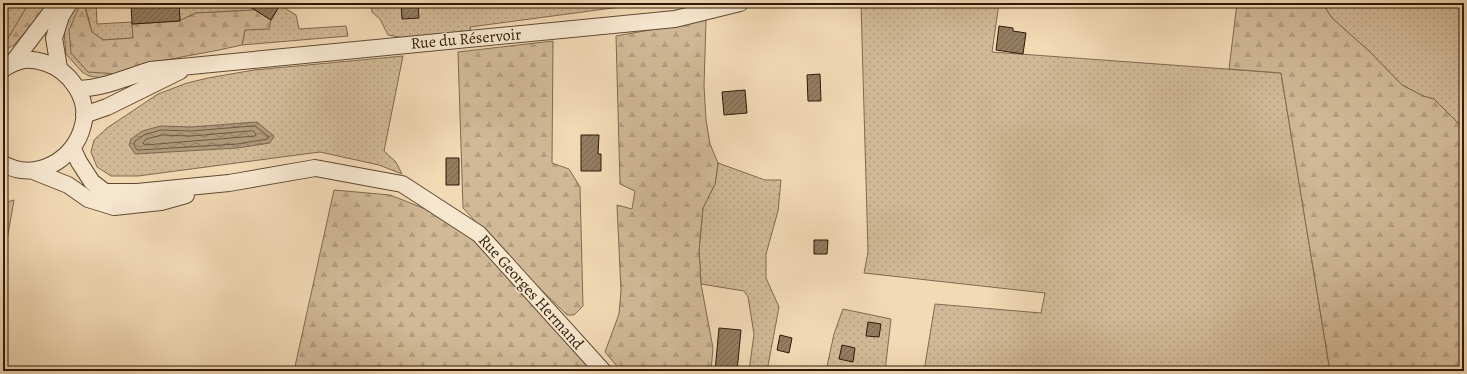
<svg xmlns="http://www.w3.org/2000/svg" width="1467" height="374" font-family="Alegreya,serif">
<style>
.grass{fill:url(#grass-dots);stroke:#80694f}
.forest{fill:url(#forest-firs);stroke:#80694f}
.water{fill:url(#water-waves);stroke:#7b654c}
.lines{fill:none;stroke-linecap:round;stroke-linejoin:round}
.shore{stroke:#6e5840;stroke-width:1}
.building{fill:url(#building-hatch);stroke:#2e1907}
.minor-casing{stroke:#5f4932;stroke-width:18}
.minor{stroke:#f7e7cf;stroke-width:16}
.labels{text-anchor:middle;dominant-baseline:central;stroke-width:3;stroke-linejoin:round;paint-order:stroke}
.street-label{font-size:16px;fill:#2e1907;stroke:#f7e7cf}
</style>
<defs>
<pattern id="grass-dots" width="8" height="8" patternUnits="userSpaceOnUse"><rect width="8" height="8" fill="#d1b997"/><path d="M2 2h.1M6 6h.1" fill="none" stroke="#b49e81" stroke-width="1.8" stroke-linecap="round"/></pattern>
<pattern id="forest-firs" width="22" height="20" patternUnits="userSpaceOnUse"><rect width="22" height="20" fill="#d1b997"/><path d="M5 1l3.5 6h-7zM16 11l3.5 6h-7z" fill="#b49e81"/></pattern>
<pattern id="water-waves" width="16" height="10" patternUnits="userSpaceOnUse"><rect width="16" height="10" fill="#af987a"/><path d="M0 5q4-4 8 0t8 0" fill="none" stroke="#8f7b62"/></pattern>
<pattern id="building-hatch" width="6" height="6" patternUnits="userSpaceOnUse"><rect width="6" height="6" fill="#947d61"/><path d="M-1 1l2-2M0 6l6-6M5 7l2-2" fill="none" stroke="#79664e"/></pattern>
</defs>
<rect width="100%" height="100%" fill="#f2dab5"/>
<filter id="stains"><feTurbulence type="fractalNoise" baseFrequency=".005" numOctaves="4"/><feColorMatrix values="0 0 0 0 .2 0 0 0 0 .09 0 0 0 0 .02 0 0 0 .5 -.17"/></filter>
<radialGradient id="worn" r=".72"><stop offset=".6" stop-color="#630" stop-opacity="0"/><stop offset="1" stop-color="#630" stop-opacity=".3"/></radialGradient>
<path class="grass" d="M3,3H29L7,40H3Z
M77,3H96L97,24L132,22L133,38L103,40L92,32L85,5L69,30L118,74L104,78L89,76L82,72L66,54L64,31L67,20Z
M179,3H244L255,10L196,13L180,21Z
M371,3H650L470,27L471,33L404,38L388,35L380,19L372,12Z
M861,3H999L992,52L1281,73L1330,371H924L935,304L1041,313L1045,293L864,273L868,252Z
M1322,3H1464V129L1434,99L1423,96L1402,85L1370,52L1332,18Z
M280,5L296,15L299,29L346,26L348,36L242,45L245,30L271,20Z
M403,56L384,151L396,162L402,174L379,165L320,152L138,176H111L97,167L91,152L94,140L107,128L158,94L187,83L208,78L254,70Z
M718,163L765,180H781L778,211L766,254V278L779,307L767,371H749L754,334L748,297L744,291L701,284L699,250L703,208L715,184Z
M843,309L891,319L885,371H826L834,334Z"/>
<path class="forest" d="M29,3H50L14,45L3,51V40H7Z
M1237,3H1322L1332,18L1370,52L1402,85L1423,96L1434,99L1464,129V371H1330L1281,73L1229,69Z
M84,5L92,32L103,40L133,38L132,24L179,21L196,13L255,10L271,20L269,29L245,30L242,45L219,50L144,64L118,74L88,72L71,53L69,30L79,7Z
M706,20L704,86L706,120L710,144L718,163L715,184L703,208L699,250L701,284L713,348L711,371H621L605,352L619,314L621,291L617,205L632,209L635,191L620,184L616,36Z
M553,41L552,163L569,169L580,187L583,306L574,315H567L521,270L463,208L458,52Z
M334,190L390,195L428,210L466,231L595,371H294Z
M14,200L3,263V203Z"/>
<path class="water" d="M257,122L274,136L270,143L237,148L135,154L129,145L131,139L142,131L161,126L191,127Z"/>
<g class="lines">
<path class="shore" d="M255,126L268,136V139L237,144L139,150H137L134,145L135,141L144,135L161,130L191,131Z
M253,131L256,134L255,136L145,145L143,143L146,139L162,135L191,136Z"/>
</g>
<path class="building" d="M131,3H179L180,21L132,24Z
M244,3H281L271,20Z
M401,3H418L419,18L402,19Z
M999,26L1013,28V31L1026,33L1023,54L996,50Z
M820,74L821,101H808L807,75Z
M745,90L747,113L724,115L722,92Z
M581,135H599L598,154H601V171H581Z
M446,158H459V185H446Z
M814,240H828L827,254H814Z
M868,322L881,324L879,337L866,336Z
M719,328L741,330L737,371H715Z
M780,335L792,338L789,353L777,350Z
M842,345L855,348L853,362L839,359Z"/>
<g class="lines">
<g class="minor-casing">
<path id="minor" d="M14,61L58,3
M59,68L54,38L61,16L69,3
M3,69C18,59 29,57 46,63C70,71 90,99 83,125C75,160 36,182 3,164
M78,89C103,88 126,78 150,70L675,19L740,3
M84,115L107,107L180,71
M73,149L79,162L92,182L105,192H137L229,183L315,168L402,184L479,234L603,371
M33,171L68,185L88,199L114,207L161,202L186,195"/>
</g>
<use href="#minor" class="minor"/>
</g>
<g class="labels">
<g class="street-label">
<text transform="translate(466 39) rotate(-5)">Rue du Réservoir</text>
<text transform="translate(531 292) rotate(48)">Rue Georges Hermand</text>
</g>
</g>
<rect width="1467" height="374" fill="none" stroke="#f2dab5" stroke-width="16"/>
<rect x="4" y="4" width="1459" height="366" fill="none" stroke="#2e1907" stroke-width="2"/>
<rect x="8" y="8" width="1451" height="358" fill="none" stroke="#2e1907"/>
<rect width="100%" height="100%" filter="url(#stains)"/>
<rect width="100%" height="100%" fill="url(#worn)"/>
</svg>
